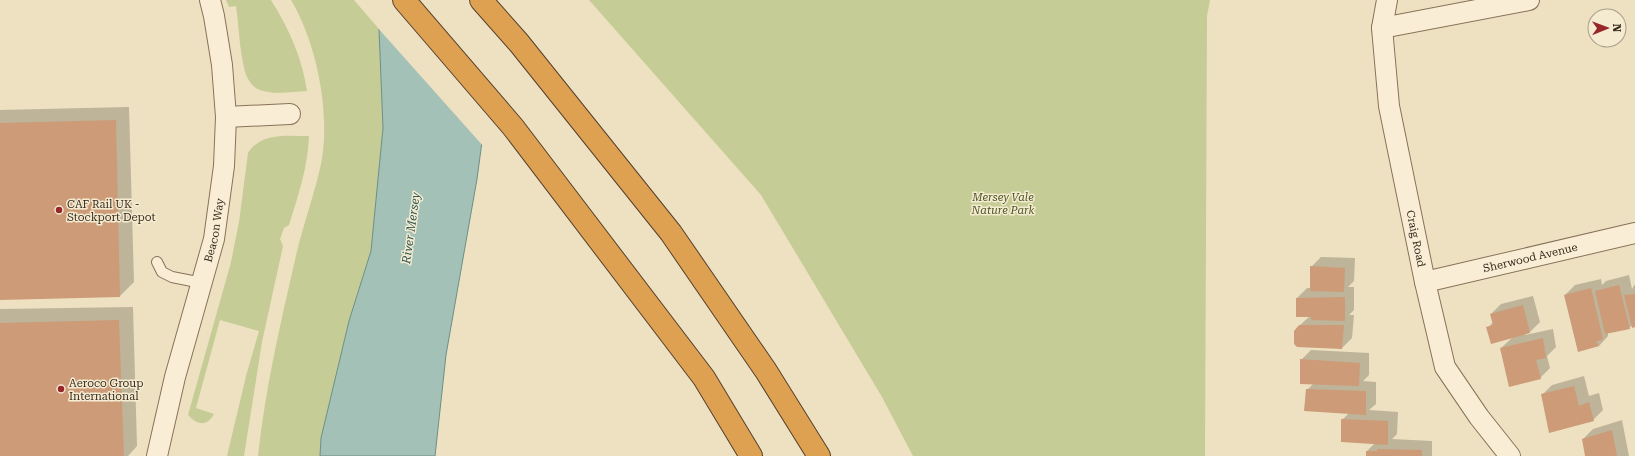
<svg xmlns="http://www.w3.org/2000/svg" width="1635" height="456" font-family="'Roboto Serif',serif">
<style>
.green{fill:#c6cc95}
.water{fill:#a4c1b8;stroke:#6b8f86}
.pier{fill:#eee1c1}
.shadow{fill:#0003}
.building{fill:#cd9b77}
.lines{fill:none;stroke-linecap:round;stroke-linejoin:round}
.lane-casing{stroke:#887259;stroke-width:12}
.street-casing{stroke:#887259;stroke-width:22}
.highway-casing{stroke:#55402d;stroke-width:24}
.lane{stroke:#f9eed5;stroke-width:10}
.street{stroke:#f9eed5;stroke-width:20}
.highway{stroke:#dea151;stroke-width:22}
.poi-dot{fill:#972829;stroke:#f5ebd1;stroke-width:1.5}
.labels{text-anchor:middle;dominant-baseline:central;stroke-width:3;stroke-linejoin:round;paint-order:stroke}
.park-label{font-size:11px;font-style:italic;fill:#485424;stroke:#f5ebd1}
.poi-label{font-size:11px;fill:#372a1d;stroke:#f5ebd1;text-anchor:start}
.street-label{font-size:11px;fill:#372a1d;stroke:#f5ebd1}
.water-label{font-size:12px;font-style:italic;fill:#2c5755;stroke:#f5ebd1}
</style>
<rect width="100%" height="100%" fill="#eee1c1"/>
<path class="green" d="M226,0H271C289,29 302,57 307,91C292,92 274,95 260,90C254,88 250,83 247,77C240,60 239,26 236,6L229,7Z
M291,0H354L379,29L383,128L371,251L349,321L321,438L320,456H258C265,390 280,325 295,260C302,228 314,196 321,164C331,114 317,44 291,0Z
M589,0H1210L1207,16L1205,456H913L882,397L761,195Z
M309,136C308,167 298,196 289,225L284,228L280,239L283,246L262,342L244,456H227L246,376L259,331L220,320L196,408L214,414C207,427 197,425 188,415L231,262L239,222L248,153C261,132 288,136 309,136Z"/>
<path class="water" d="M382,0H501L477,179L446,355L435,456H320L321,438L349,321L371,251L383,128L379,29Z"/>
<path class="pier" d="M380,0H503L484,147L377,27Z"/>
<path class="shadow" d="M129,107L134,282L120,296L0,299V110Z
M1321,257L1355,258L1354,281L1348,287H1354V310L1349,315H1354L1352,338L1342,348L1299,326L1310,316H1297V298L1307,288H1311V267Z
M1629,275L1632,289L1635,284V326L1633,324L1629,328L1608,333V336L1599,346L1578,351L1565,295L1575,285L1601,279L1602,285L1606,281Z
M1533,296L1540,322L1530,332L1525,333V335L1553,329L1556,347L1547,356L1550,368L1540,378L1501,348L1513,337L1488,328L1493,322L1491,314L1501,304Z
M133,307L137,446L128,456H0V309Z
M1311,350L1369,353V375L1363,381L1376,382V404L1369,410L1398,412L1397,434L1392,439L1432,441V456H1367V451L1374,444L1342,420L1349,413L1307,390L1313,384L1301,360Z
M1584,376L1589,396L1599,393L1603,410L1593,420L1542,395L1552,385Z
M1622,420L1629,456H1587L1583,439L1593,429Z"/>
<path class="building" d="M116,120L120,297L0,300V123Z
M1310,266L1345,268L1344,292L1310,291Z
M1619,285L1630,329L1605,334L1595,291Z
M1591,288L1603,339L1596,342L1599,346L1578,352L1564,295Z
M1635,294V327L1632,328L1624,295Z
M1345,297V321L1311,320V317H1296V298Z
M1523,305L1530,333L1491,344L1486,327L1493,325L1490,314Z
M119,320L124,456H0V323Z
M1299,325H1344L1342,349L1297,347L1294,344V331Z
M1543,338L1546,358L1536,360L1541,379L1509,387L1500,348Z
M1300,359L1360,363L1359,386L1300,384Z
M1574,386L1579,406L1589,402L1594,421L1549,433L1541,394Z
M1306,389L1366,391V415L1304,411Z
M1341,419L1388,421V445L1341,442Z
M1612,430L1617,456H1585L1582,439Z
M1377,449L1422,450V456H1366V451H1377Z"/>
<g class="lines">
<g class="lane-casing">
<path id="lane" d="M157,262L162,272L172,277L202,283"/>
</g>
<g class="street-casing">
<g id="street">
<path id="s1" d="M1387,0L1382,28L1389,106L1425,282L1445,367L1479,417L1510,456"/>
<path d="M1382,28L1529,0"/>
<path d="M226,117L290,114"/>
<path id="s2" d="M1425,282L1635,233"/>
<path id="s3" d="M157,456L175,377L214,239L224,166L226,117L222,65L214,16L210,0"/>
</g>
</g>
<g class="highway-casing">
<path id="highway" d="M404,0L513,127L704,378L751,456
M481,0L519,43L671,233L766,371L819,456"/>
</g>
<use href="#lane" class="lane"/>
<use href="#street" class="street"/>
<use href="#highway" class="highway"/>
</g>
<g class="poi-dot">
<circle cx="59" cy="210" r="4"/>
<circle cx="61" cy="389" r="4"/>
</g>
<g class="labels">
<g class="park-label">
<text x="1003" y="197">Mersey Vale<tspan x="1003" dy="13">Nature Park</tspan></text>
</g>
<g class="poi-label">
<text x="67" y="204">CAF Rail UK -<tspan x="67" dy="13">Stockport Depot</tspan></text>
<text x="69" y="383">Aeroco Group<tspan x="69" dy="13">International</tspan></text>
</g>
<g class="street-label">
<text stroke="none"><textPath href="#s3" startOffset="233">Beacon Way</textPath></text>
<text stroke="none"><textPath href="#s1" startOffset="242">Craig Road</textPath></text>
<text stroke="none"><textPath href="#s2" startOffset="108">Sherwood Avenue</textPath></text>
</g>
<g class="water-label">
<text transform="translate(411 228) rotate(-82)">River Mersey</text>
</g>
</g>
<g transform="translate(1607 28) rotate(89)"><circle r="19" fill="#f5ebd1" stroke="#a99e89"/>
<path d="M0-3L7 15L0 10L-7 15Z" fill="#972829"/>
<text y="-6" font-size="11" font-weight="bold" text-anchor="middle" fill="#372a1d">N</text>
</g>
</svg>
